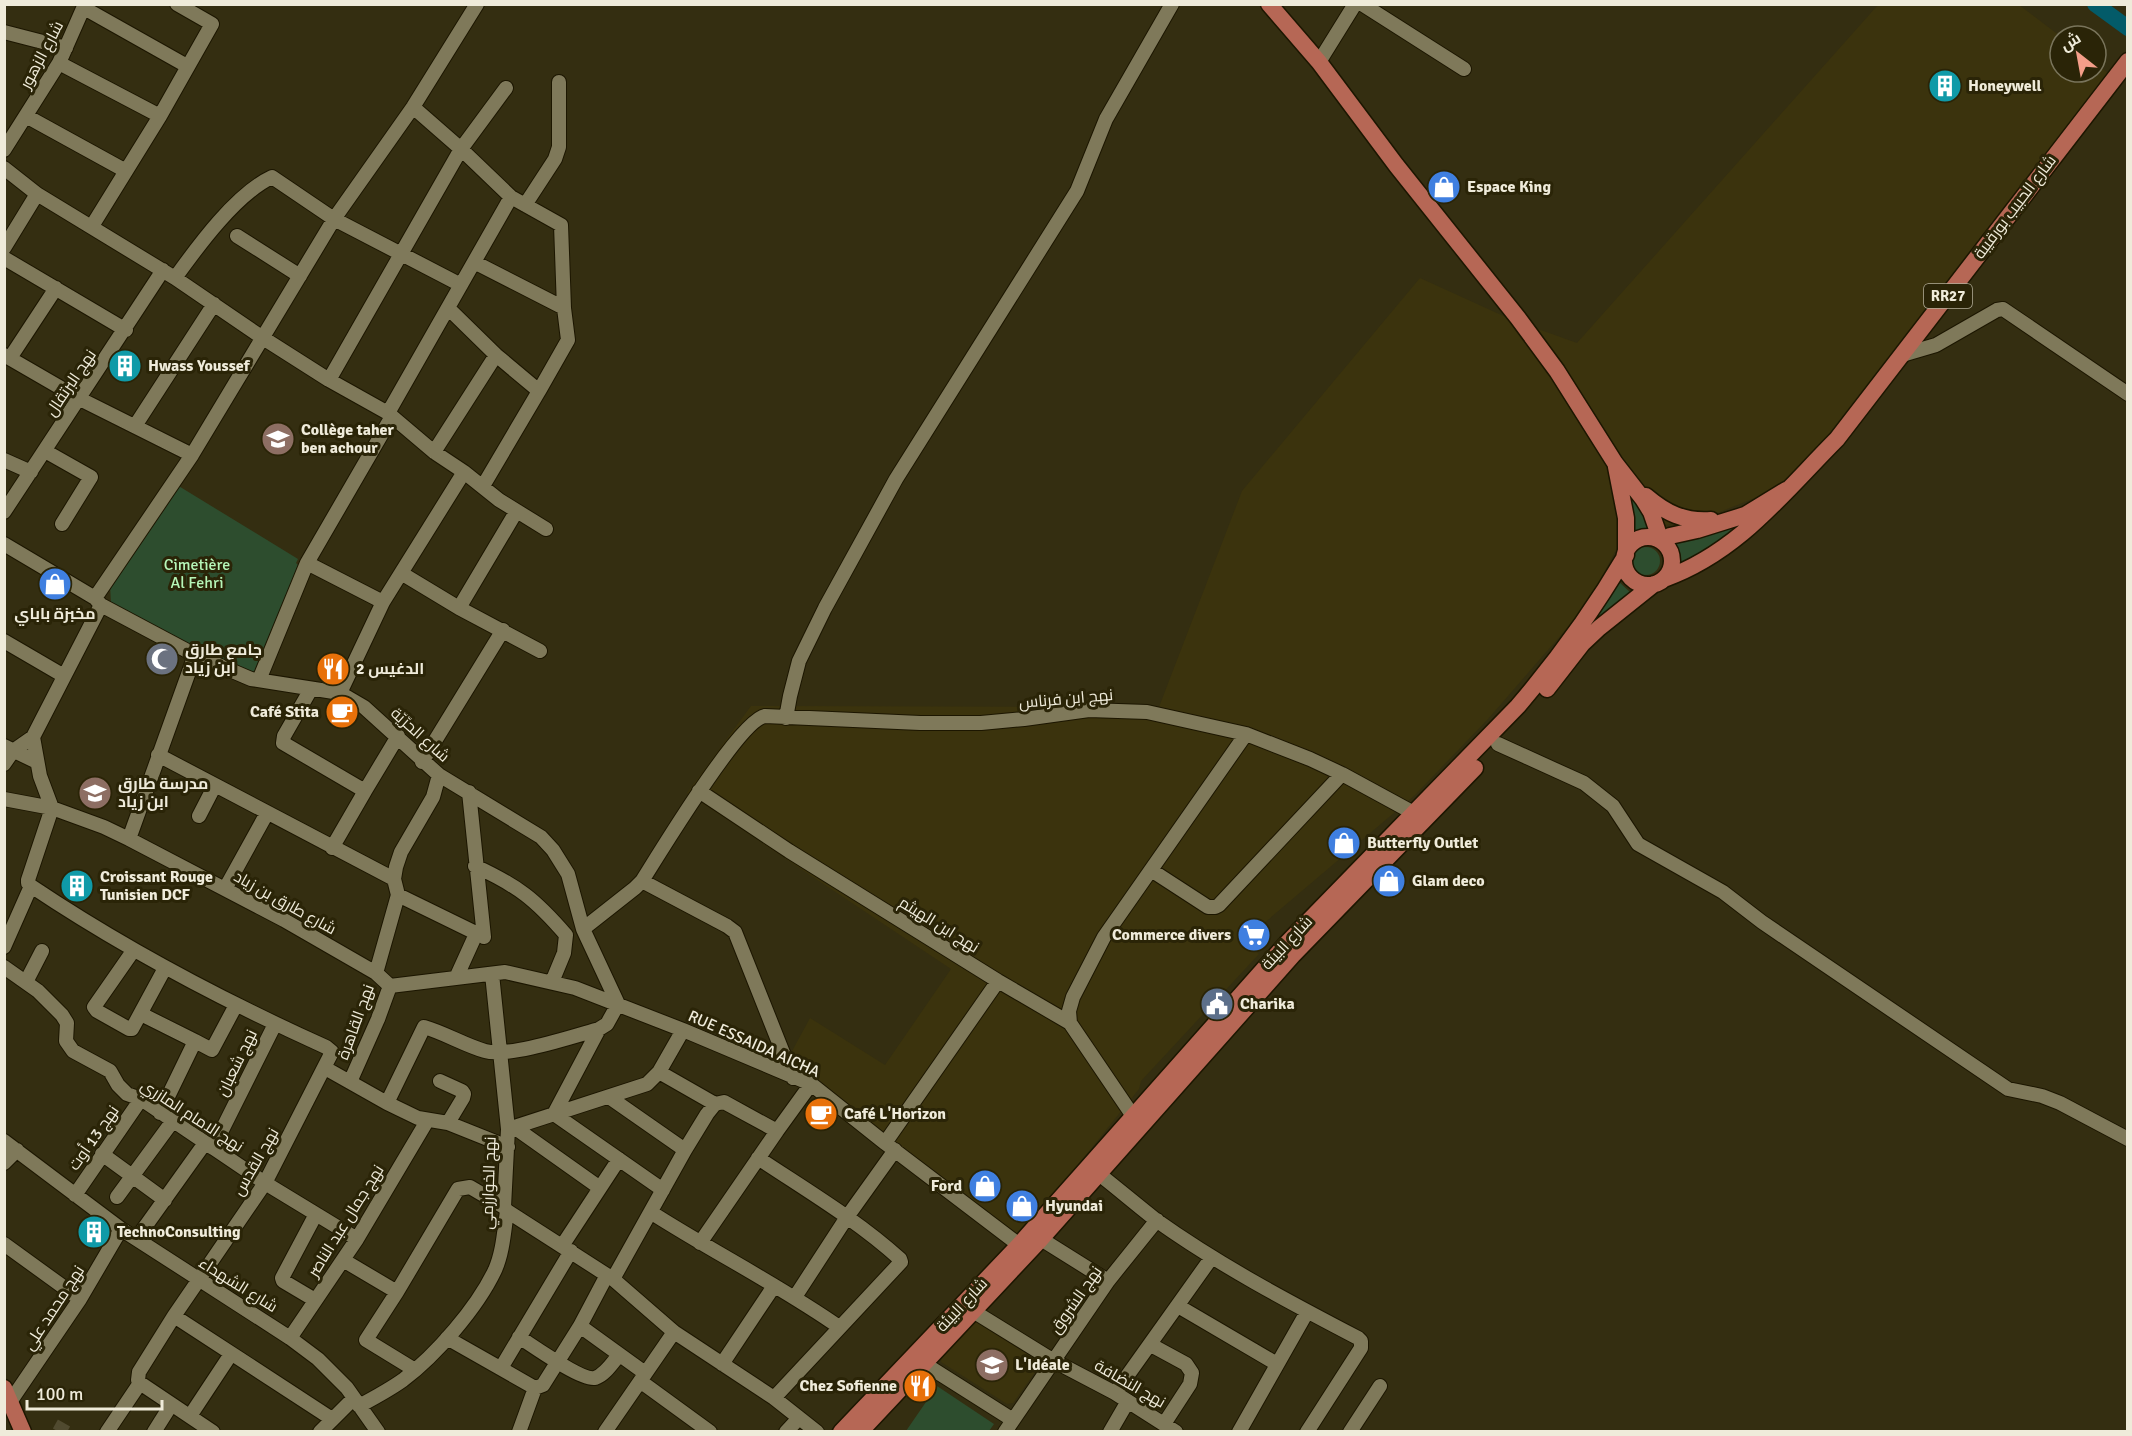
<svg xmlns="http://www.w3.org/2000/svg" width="2132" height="1436" font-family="Signika,Cairo,sans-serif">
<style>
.built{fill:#3b330d}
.green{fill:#2d4d2e}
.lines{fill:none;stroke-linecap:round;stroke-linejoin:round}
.river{stroke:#035b69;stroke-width:16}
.minor-tunnel{stroke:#504a2f;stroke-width:14;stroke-dasharray:14 7;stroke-linecap:butt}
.minor-casing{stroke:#1c1600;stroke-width:16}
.major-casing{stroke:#1c1600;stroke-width:19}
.minor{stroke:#7f795a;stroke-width:14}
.major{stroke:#b66755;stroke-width:16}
.labels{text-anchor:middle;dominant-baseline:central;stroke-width:6;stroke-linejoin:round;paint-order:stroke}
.shield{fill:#2a2407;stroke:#b4af9b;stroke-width:1.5}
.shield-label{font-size:15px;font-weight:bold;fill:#efebda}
.street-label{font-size:16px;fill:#efebda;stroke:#2a2407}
.poi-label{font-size:16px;font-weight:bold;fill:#efebda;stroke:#2a2407;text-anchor:start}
.park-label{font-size:16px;fill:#b6f6b8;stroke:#2a2407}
</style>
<rect width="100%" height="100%" fill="#342e11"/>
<path class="built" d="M1878,5H2019L2060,36V72H2096V64L2108,73L1790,484L1712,515L1624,534L1588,604L1488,719L1415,795L1243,941L1259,954L1141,1081L1139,1089L1015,1243L784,1066L810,1018L885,1065L951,969L687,793L751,706L1159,707L1242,491L1420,278L1510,319L1577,343Z
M973,1321H978L1038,1361V1368L1013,1403L1007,1404L941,1362L942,1353Z"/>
<path class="green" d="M1623,479L1651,528L1630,533Z
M177,485L298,559L296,563L298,565L256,673L244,670L116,609L111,604L110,584Z
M1748,519L1720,540L1679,567C1679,556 1678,547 1671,538Z
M1632 561a14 14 0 1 1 28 0a14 14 0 1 1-28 0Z
M1618,581L1632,594L1591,627Z
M937,1386L994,1424L989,1431H906Z"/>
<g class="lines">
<path class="river" d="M2095,4L2128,28"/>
<path class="minor-tunnel" d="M59,1432L64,1423"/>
<g class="minor-casing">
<path id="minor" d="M1362,4L1464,69
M84,8L187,66
M4,32L66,48
M1319,62L1355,4
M59,63L160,116
M413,107L461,149L511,197L561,225L564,308L568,340L539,391
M26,116L126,171
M4,150L59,63L85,4
M4,168L37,194L175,278L263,338L329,380L388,413L434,452L464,472L383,602L340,693
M525,205L555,159L559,147V82
M92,226L160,116L212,24L177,4
M237,236L300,276
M4,248L37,194
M4,258L126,330
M474,262L564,308
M175,278C198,246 236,194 272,177L334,219L461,285
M448,308L496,355L539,391L483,486
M4,355L80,399L192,455
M1902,355L1936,345L1997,310L2003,309L2128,394
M10,358L56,288
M329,380L461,149L506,88
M388,413L511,197
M135,426L214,304
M45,451L91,477L62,524
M434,452L496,355
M4,460L31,472
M464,472L499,500L546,529
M4,512L163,270
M4,544L95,598L101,605L195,655L251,679L340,693L364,707L439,775L541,837L553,850L568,874L583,929L618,1004L607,1024L599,1029L554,1114L663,1190
M307,563L383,602
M401,573L459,608L540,651
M95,598L192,455L334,219L413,107L477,4
M101,605L33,737L40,776L52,808L104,827L129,839L284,920L376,973
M459,608L516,512
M4,641L64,676
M259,680L307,563L391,418
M311,689L284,736L283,743L365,791L332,848
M786,718L790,696L799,661L825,608L896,479L1077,191L1106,119L1172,4
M1498,744L1584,783L1613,806L1638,844L1723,892L1762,922L2008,1089L2042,1096L2060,1103L2128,1139
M4,746L37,762
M158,755L394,879
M422,762L503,630
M4,764L13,751L33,737
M365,791L398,736
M699,791L789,851L998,981L1070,1023L1133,1116
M469,792L484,937
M4,799L52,808L28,880V883L31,886L4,947
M199,816L215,785
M129,839L195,655
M475,866C518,886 535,899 566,935L564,953L552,982
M1151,870L1208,907H1215L1219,905L1342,774
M642,881L727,926L735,932L793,1078
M31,886C125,949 224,1001 326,1047L332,1052L265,1183L174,1316L139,1372L138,1380L140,1383L213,1432
M225,889L267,813
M398,895L484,937
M583,929L635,888L642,881C659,854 740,720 765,716L920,723H981L1024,719L1089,710L1147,712L1246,734L1310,759L1342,774L1421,817
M133,951L94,1007L97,1011L129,1029H132L165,968
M4,967L38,991L62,1015L67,1023L66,1041L73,1051L110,1071L118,1085L127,1094L141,1099L265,1183L357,1239
M456,978L476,934
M26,982L42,951
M390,986L505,972L575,988L683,1030L811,1084L885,1143L1027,1251
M141,1014L195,1041L160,1113
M1070,1023L1069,1011L1073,997L1104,937L1246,734
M195,1041L212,1050L236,1005
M325,1068L387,1103L418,1118L448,1123L508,1147
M659,1072L715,1104
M440,1081L462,1091L464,1094L463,1098L448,1123
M350,1082L378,1019L390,986L376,973L398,895L394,879L396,867L401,852L433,797L439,775
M609,1097L685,1150
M387,1103L424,1027C445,1033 464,1045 485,1051C508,1058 574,1036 599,1029
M514,1127L600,1188
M508,1129L647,1084L659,1072L683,1030
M777,1131L811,1084
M4,1141L121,1229L290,1338L318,1359L347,1388L378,1432
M885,1143L998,981
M213,1148L275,1024
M102,1154L165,1200
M758,1158C806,1190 857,1220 900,1259L901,1262L774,1398
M4,1163L17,1150
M1099,1174C1118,1189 1137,1205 1156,1220C1219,1265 1289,1302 1358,1338L1361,1341V1348L1307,1432
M75,1195L141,1099
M117,1197L172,1122
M507,1211L613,1279L674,1332L774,1398L817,1432
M652,1213C713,1252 779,1285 839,1327
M137,1238L205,1143
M1041,1239L1108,1281
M4,1244L80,1299
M562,1246L619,1159
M343,1260L397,1292L458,1189L470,1187L504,1207
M613,1279L685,1150L707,1114L715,1104L724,1102L777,1131L700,1243
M397,1292L366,1340L415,1370
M795,1297L847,1217L895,1150
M315,1300L283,1281L282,1278L316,1214
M1178,1306L1277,1364
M973,1311L1054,1361L1115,1393L1176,1432
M174,1316L332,1419
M580,1326L645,1373
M519,1337C533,1346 582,1381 595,1378C605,1375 613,1362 619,1355
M290,1338L357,1239L427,1121
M447,1338L535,1388L519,1432
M1151,1345L1186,1364L1192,1373L1190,1384L1164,1424
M923,1363L1013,1420
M722,1364L774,1286
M501,1368L571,1251
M640,1381L710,1432
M535,1388L543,1385L580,1326L607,1275
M1115,1393L1212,1257
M10,1402L80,1299L121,1229
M359,1406C374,1398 389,1390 403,1380C436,1355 477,1308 495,1270C503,1252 504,1231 507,1211L504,1207L508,1129L492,974
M190,1416L231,1354
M107,1432L140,1383
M154,1432L171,1405
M320,1432L354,1398
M605,1432L674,1332
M786,1432L799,1418
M1005,1432L1108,1281L1157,1220
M1110,1432L1128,1401
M1239,1432L1307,1312
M1350,1432L1380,1386"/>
</g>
<g class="major-casing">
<path id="major" d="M1269,4L1319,62L1396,165L1518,318L1557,371L1615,463L1643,499L1651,512L1661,541L1670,536L1697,530L1745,515L1786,490
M1616,467L1626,518V552
M1646,496C1666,513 1684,522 1711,520
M1624 561a24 24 0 1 1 48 0a24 24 0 1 1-48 0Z
M1664,579C1739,552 1783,493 1837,439L2128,61
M1547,689L1582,644L1599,628L1654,584
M4,1388L23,1432
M841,1432L1019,1245L1286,944L1518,706C1558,659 1595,608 1626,555
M860,1432L1041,1239L1293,955L1475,768"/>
</g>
<use href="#minor" class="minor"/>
<use href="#major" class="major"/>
</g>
<defs>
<g id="building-disc" transform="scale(1.725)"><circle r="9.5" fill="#0f9aa8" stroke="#2a2407"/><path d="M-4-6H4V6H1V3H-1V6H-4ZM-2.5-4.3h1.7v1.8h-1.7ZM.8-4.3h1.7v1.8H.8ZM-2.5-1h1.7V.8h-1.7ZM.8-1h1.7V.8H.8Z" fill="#fff"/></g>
<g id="shop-disc" transform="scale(1.725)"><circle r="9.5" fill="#3f7fe0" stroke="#2a2407"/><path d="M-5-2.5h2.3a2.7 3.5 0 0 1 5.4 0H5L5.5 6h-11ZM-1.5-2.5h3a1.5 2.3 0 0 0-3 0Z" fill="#fff"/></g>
<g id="school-disc" transform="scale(1.725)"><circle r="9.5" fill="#8d6e63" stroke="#2a2407"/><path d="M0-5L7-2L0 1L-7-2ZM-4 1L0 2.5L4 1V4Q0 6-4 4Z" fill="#fff"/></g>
<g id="mosque-disc" transform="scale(1.725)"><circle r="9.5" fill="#6b7280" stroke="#2a2407"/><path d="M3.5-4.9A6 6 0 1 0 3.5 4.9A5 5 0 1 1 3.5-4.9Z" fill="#fff"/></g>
<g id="restaurant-disc" transform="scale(1.725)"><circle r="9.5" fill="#e8710a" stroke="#2a2407"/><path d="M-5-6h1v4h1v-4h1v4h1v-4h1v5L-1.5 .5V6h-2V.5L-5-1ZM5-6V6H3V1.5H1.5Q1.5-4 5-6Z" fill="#fff"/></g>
<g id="cafe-disc" transform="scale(1.725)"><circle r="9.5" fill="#e8710a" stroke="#2a2407"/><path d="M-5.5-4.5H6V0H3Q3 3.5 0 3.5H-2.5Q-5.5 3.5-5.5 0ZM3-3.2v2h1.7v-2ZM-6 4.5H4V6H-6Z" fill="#fff"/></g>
<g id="supermarket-disc" transform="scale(1.725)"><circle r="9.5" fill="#3f7fe0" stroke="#2a2407"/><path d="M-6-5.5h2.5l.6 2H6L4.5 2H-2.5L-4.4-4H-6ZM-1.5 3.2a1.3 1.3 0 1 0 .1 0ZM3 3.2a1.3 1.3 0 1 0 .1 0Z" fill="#fff"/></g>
<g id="civic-disc" transform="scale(1.725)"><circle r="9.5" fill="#5c6f8a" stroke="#2a2407"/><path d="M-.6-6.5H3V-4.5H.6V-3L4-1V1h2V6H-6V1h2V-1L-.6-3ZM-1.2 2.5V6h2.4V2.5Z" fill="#fff"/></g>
<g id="university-disc" transform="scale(1.725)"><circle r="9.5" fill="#8d6e63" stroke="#2a2407"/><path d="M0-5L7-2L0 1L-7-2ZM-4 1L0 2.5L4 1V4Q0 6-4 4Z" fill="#fff"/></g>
</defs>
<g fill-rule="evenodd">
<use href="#building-disc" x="1945" y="86"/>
<use href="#shop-disc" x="1444" y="187"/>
<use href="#building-disc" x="125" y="366"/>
<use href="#school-disc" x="278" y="439"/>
<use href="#shop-disc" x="55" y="584"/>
<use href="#mosque-disc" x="162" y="659"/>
<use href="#restaurant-disc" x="333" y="669"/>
<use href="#cafe-disc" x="342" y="712"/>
<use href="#school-disc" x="95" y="793"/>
<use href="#shop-disc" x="1344" y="843"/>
<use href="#shop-disc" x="1389" y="881"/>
<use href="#building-disc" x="77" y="886"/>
<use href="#supermarket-disc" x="1254" y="935"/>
<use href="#civic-disc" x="1217" y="1004"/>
<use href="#cafe-disc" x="821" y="1114"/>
<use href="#shop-disc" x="985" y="1186"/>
<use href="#shop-disc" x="1022" y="1206"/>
<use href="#building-disc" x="94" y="1232"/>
<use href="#university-disc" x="992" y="1365"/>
<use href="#restaurant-disc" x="920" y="1386"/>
</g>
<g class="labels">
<rect class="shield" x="1924" y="284" width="48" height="24" rx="4.5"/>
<g class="shield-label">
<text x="1948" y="296">RR27</text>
</g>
<g class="street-label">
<text transform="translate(42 55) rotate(-62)">شارع الزهور</text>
<text transform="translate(2015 207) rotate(-53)">شارع الحبيب بورقيبة</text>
<text transform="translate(71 383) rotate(-56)">نهج البرتقال</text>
<text transform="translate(1066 699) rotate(-5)">نهج ابن فرناس</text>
<text transform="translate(420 735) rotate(42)">شارع الحرّيّة</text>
<text transform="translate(285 903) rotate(29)">شارع طارق بن زياد</text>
<text transform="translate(939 925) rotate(32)">نهج ابن الهيثم</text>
<text transform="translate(1287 943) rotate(-47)">شارع البيئة</text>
<text transform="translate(356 1022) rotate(-70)">نهج القاهرة</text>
<text transform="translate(754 1044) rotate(24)">RUE ESSAIDA AICHA</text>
<text transform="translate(237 1063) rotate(-64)">نهج شعبان</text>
<text transform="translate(192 1116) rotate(33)">نهج الامام المازري</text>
<text transform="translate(94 1138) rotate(-55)">نهج 13 أوت</text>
<text transform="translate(256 1162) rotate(-60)">نهج القدس</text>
<text transform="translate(489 1183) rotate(-88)">نهج الخوارزمي</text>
<text transform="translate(346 1221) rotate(-58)">نهج جمال عبد الناصر</text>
<text transform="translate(238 1285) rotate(32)">شارع الشهداء</text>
<text transform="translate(1076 1300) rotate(-55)">نهج الشروق</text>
<text transform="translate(962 1305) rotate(-47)">شارع البيئة</text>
<text transform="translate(54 1308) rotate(-57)">نهج محمد علي</text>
<text transform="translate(1130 1384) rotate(30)">نهج النضافة</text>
</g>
<g class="poi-label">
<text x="1968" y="86">Honeywell</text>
<text x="1467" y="187">Espace King</text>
<text x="148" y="366">Hwass Youssef</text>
<text x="301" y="430">Collège taher<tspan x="301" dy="18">ben achour</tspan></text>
<text x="55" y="614" text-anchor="middle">مخبزة باباي</text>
<text x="185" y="650">جامع طارق<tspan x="185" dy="18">ابن زياد</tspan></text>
<text x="356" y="669">الدغيس 2</text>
<text x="319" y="712" text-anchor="end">Café Stita</text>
<text x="118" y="784">مدرسة طارق<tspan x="118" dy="18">ابن زياد</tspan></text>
<text x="1367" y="843">Butterfly Outlet</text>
<text x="100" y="877">Croissant Rouge<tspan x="100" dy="18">Tunisien DCF</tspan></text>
<text x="1412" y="881">Glam deco</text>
<text x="1231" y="935" text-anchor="end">Commerce divers</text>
<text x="1240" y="1004">Charika</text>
<text x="844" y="1114">Café L'Horizon</text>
<text x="962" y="1186" text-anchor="end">Ford</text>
<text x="1045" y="1206">Hyundai</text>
<text x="117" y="1232">TechnoConsulting</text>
<text x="1015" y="1365">L'Idéale</text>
<text x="897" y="1386" text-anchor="end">Chez Sofienne</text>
</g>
<g class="park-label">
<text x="197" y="565">Cimetière<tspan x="197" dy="18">Al Fehri</tspan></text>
</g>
</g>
<rect width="2132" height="1436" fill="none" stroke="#efebda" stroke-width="12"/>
<g transform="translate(2078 54) rotate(329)"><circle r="28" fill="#2a2407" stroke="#79745b" stroke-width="1.5"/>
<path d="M0-4.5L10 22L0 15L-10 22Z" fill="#f49e89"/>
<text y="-9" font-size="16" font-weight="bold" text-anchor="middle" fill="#efebda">ش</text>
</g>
<path d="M27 1400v9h135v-9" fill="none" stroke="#efebda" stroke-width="3"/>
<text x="36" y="1400" font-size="18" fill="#efebda" stroke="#2a2407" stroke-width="4.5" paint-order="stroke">100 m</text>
</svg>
